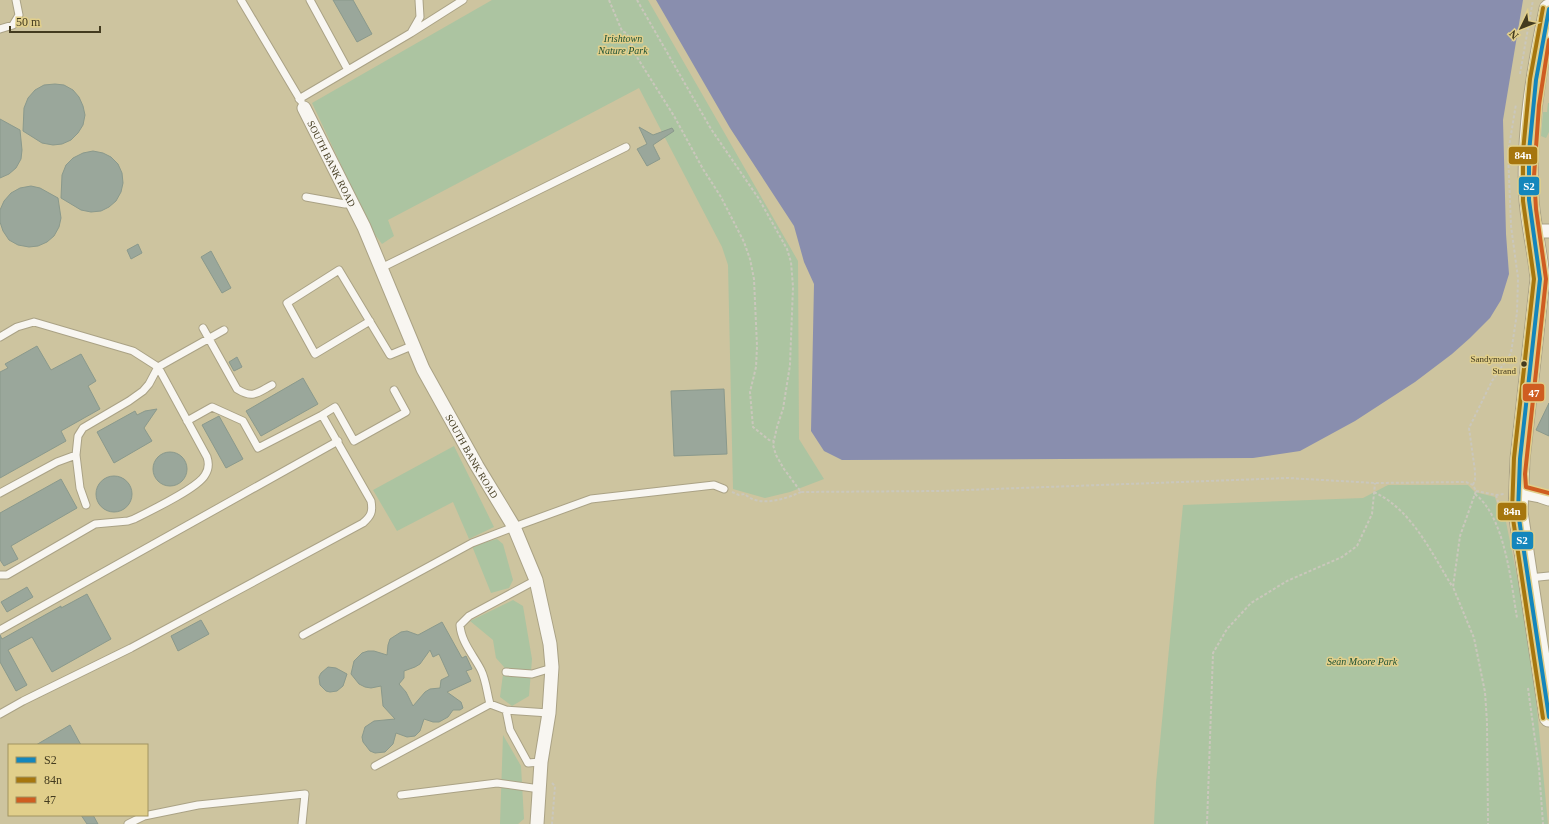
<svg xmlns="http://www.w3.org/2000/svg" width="1549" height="824" font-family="'Times New Roman',serif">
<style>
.green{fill:#acc4a1}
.water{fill:#898eae}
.building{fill:#9aa79b;stroke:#8a998c;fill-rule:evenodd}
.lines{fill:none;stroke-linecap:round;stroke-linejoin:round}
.service-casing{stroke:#aaa285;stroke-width:9}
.minor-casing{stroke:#aaa285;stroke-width:15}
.secondary-casing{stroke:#aaa285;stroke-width:21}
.path{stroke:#cac7bc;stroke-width:2;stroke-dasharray:3 2;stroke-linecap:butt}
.service{stroke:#f8f6f1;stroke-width:7}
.minor{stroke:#f8f6f1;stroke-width:13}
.secondary{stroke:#f8f6f1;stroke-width:19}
.bus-1-casing{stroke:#e1cf8b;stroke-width:7}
.bus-2-casing{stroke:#e1cf8b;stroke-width:7}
.bus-3-casing{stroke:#e1cf8b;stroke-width:7}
.bus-1{stroke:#1486bc;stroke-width:4}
.bus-2{stroke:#a6760e;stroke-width:4}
.bus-3{stroke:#cf5d21;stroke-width:4}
.bus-dot{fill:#433b1f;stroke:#e1cf8b;stroke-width:1.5}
.labels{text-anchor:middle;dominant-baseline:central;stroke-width:3;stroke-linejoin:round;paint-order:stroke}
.bus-label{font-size:9px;fill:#433b1f;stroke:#e1cf8b;text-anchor:end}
.park-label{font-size:10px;font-style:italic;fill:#1e5133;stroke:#e1cf8b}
.street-label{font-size:10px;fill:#433b1f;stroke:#e1cf8b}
.line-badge{stroke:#e1cf8b;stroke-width:1.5}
.badge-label{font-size:11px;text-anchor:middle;font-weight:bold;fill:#fff}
</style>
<rect width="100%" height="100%" fill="#cdc49f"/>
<path class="green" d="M492,0H648L798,261L799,439L824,479L790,492L765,498L733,489L728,265L722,247L639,88L388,220L394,236L382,244L372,231L312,103Z
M1548,103H1549V132L1546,138L1541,136L1543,112H1547Z
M454,446L494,527L469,539L453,502L397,531L373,490Z
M1388,485H1468L1475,492L1495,497L1501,518L1505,517L1520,591L1533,667L1548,824H1154L1156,783L1183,505L1363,498Z
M497,539L503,544L513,580L509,588L491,593L472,546Z
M513,600L523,606L532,659L529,696L512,706L500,697L504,667L496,658L493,640L470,621Z
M503,735L521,766L524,819L518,824H500Z"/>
<path class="water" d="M656,0H1523L1503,120L1506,234L1509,274L1501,300L1490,318L1470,338L1452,354L1415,382L1355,421L1300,451L1253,458L842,460L824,451L811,431L814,284L804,262L794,226L730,128Z"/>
<path class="building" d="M333,0H353L372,34L357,42Z
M55,84L64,85L73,90L79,97L83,106L85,115L83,125L78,133L71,140L62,144L53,145L42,143L23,131L24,108L28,98L35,90L44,85Z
M0,119L20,130L22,150L21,159L16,168L9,174L0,178Z
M639,127L653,135L672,128L674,131L653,145L660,159L647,166L637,149L647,144Z
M93,151L103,153L111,157L118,164L122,173L123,183L121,192L116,201L109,207L101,211L91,212L81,210L61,198L62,175L66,165L73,158L83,153Z
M31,186L40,188L58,198L61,218L59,227L54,236L47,242L38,246L29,247L18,245L9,240L3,231L0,222V210L4,201L11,193L20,188Z
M138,244L142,253L131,259L127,250Z
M211,251L231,288L222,293L201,257Z
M37,346L51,370L81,354L96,381L88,386L100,409L61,431L66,441L0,478V372L8,368L5,364Z
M237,357L242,367L234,371L229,362Z
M303,378L318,404L261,436L246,411Z
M724,389L727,454L674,456L671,391Z
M1549,403V436L1536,430Z
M157,409L144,428L152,441L114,463L97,432L135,411L137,415L145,411Z
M219,416L243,459L226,468L202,425Z
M153 469a17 17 0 1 1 34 0a17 17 0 1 1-34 0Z
M96 494a18 18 0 1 1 36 0a18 18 0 1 1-36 0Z
M61,479L77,508L11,546L18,559L4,566L0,560V513Z
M27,587L33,597L7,612L1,602Z
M87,594L111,639L52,672L32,637L8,650L27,685L16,691L0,662V635L2,639L61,606V608Z
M201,620L209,634L178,651L171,636Z
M442,622L462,658L466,656L472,669L466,671L471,681L447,692L461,702L463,708L460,710H453L448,717L439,722H433L424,719L420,731L415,736L407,737L396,733L393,744L385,752L375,753L370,751L363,742L362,737L365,727L374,721L395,719L383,706L381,686L371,688L365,687L359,684L351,674L354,661L362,653L368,651H374L387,655L388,645L390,639L401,632L407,631L418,635ZM430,650L433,657L439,654L449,676L441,680L440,688L430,689L425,692L413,706L406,692L399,684L404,678V671L415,667L420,664Z
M328,667L336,668L347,674L343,686L337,691L330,692L326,691L320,685L319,677L321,673Z
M70,725L81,745H36Z
M81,815H93L98,824H87Z"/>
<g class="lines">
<g class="service-casing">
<path id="service" d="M241,0L301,101
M310,0L348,70
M0,29L13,25L19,15L16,0
M412,31L420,17L419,0
M299,99L411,33L463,0
M306,197L345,204H353
M381,268L626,147
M370,321L315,354L287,303L339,270L390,355L414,345
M203,328L237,389C253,399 257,393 272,385
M0,337L17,327L34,322L133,351L158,367L207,457C209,463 209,469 205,475C198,488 150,511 134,519L128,521L95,524L7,575H0
M322,415L335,407L354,441L406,412L394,390
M0,493L57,462L76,455
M86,505L80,488L76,455L78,436L83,428L129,401L143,391L149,384L158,367L224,330
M1529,578L1549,576
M0,630L338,441
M303,635L472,543L514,527L591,499L714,485L724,489
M506,672L532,674L552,668
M506,710L490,704C487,693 486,680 481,670C474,656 461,642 460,625L469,616L536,580
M0,714L23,701L131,648L363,523C371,516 373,512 371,501L322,415L258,448L243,421L212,407L187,421
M541,762L528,763L510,730L506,710L549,713
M375,766L490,704
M401,795L497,783L540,789
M128,824L144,816L198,805L305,794L302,824"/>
</g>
<g class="minor-casing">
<g id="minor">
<path id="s1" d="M304,108L364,227L423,369L477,466L514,527L536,580L550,644L552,667L549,713L541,762L537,824"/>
<path d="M1534,231H1549"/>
<path d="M1520,492L1540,496L1549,499"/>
</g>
</g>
<g class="secondary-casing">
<path id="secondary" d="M1549,9C1536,71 1525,137 1529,200C1531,227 1538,253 1540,279L1520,459L1518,512L1549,717"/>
</g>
<path class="path" d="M609,0L622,31L626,33L629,37L635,54L674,116L703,169L721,197L744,242L750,259L754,279L757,346L756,367L750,392L753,427L769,440L774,441
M637,0L711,129L759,199L787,249L791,262L793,287L790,365L783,409L777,427L773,445L776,455L784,469L801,492L940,491L1288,478L1375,483L1466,482L1473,485L1476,491L1460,536L1453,587L1474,638L1485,692L1487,722L1488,824
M1520,74L1533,0
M1473,485L1475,480V471L1469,428L1492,381L1511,353L1517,313L1518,278L1511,226L1508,153L1516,104
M1476,491L1496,495L1504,494
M732,492L739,495L745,494C759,508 785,499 801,492
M1374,492C1412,510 1431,552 1452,586
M1475,494C1505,517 1511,582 1517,618
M1496,495L1502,515
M1528,688L1539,769L1543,824
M552,783L555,786L552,824
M1207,824L1213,653L1227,629L1251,603L1287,581L1342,557L1357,546L1372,514L1375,483"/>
<use href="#service" class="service"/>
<use href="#minor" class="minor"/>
<use href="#secondary" class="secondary"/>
<g class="bus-1-casing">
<path id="bus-1" d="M1549,9L1536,80L1529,152V200L1540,279L1520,459L1518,512L1549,717"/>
</g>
<g class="bus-2-casing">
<path id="bus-2" d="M1543,718L1512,512L1514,458L1534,279L1523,201V152L1530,79L1543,8"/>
</g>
<g class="bus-3-casing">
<path id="bus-3" d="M1549,40L1539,105L1534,176L1536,209L1546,279L1525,474L1526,487L1549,493"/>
</g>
<use href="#bus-1" class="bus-1"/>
<use href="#bus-2" class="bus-2"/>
<use href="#bus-3" class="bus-3"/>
</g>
<circle class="bus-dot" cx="1524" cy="364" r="3.5"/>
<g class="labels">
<g class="bus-label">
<text x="1516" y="359">Sandymount<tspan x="1516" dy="12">Strand</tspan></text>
</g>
<g class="park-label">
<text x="623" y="38">Irishtown<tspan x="623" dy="12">Nature Park</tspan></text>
<text x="1362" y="661">Seán Moore Park</text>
</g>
<g class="street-label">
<text stroke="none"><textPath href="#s1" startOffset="62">SOUTH BANK ROAD</textPath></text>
<text stroke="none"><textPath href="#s1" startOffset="387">SOUTH BANK ROAD</textPath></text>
</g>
</g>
<g class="line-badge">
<rect x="1508" y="146" width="30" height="19" rx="4" fill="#a6760e"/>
<rect x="1518" y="176" width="22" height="20" rx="4" fill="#1486bc"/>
<rect x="1522" y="383" width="23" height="19" rx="4" fill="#cf5d21"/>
<rect x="1497" y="502" width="30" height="19" rx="4" fill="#a6760e"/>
<rect x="1511" y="531" width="23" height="19" rx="4" fill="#1486bc"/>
</g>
<g class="badge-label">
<text x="1523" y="159">84n</text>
<text x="1529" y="190">S2</text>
<text x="1534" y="397">47</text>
<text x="1512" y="515">84n</text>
<text x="1522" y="544">S2</text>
</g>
<rect x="8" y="744" width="140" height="72" fill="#e1cf8b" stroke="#a29460"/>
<rect x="16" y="757" width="20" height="6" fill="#1486bc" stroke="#a29460"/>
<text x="44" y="764" font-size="12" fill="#433b1f">S2</text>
<rect x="16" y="777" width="20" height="6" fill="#a6760e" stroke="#a29460"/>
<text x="44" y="784" font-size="12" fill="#433b1f">84n</text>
<rect x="16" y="797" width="20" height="6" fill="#cf5d21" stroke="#a29460"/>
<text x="44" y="804" font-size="12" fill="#433b1f">47</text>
<g transform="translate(1521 28) rotate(227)" stroke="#e1cf8b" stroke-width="3" paint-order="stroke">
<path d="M0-3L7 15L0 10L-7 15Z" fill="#433b1f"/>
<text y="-6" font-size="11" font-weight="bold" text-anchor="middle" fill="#433b1f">N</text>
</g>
<path d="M10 26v6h90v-6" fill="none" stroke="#433b1f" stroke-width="2"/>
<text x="16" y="26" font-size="12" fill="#433b1f" stroke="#e1cf8b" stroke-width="3" paint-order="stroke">50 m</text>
</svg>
